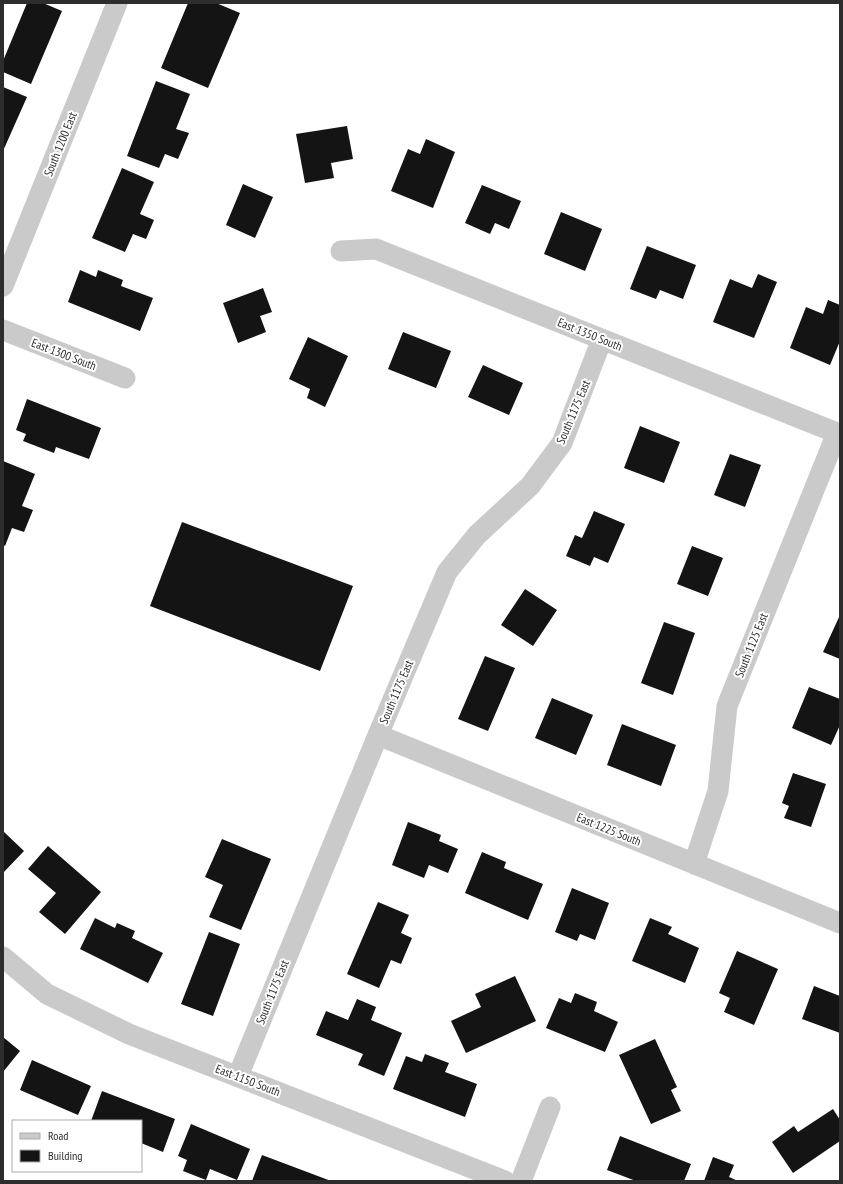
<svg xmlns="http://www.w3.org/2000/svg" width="843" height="1184" font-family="'PT Sans Narrow',sans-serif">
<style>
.building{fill:#141414}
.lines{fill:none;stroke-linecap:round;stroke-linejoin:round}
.street{stroke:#cacaca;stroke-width:21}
.labels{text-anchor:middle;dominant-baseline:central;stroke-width:4;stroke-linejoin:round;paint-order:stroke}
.street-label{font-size:12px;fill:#2d2d2d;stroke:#fff}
</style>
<rect width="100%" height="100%" fill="#fff"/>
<path class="building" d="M27,3H43L62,11L31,84L3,72V61Z
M188,3H216L240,13L208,88L161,68Z
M156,81L190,94L176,129L189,133L178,159L165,154L159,168L127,156Z
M3,87L27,97L3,151Z
M347,126L353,159L331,163L334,178L305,183L296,134Z
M426,139L455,152L433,208L391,191L408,149L420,154Z
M122,168L154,182L140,214L154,220L146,239L133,234L125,252L92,238Z
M243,184L273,197L255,238L226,225Z
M482,185L521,201L509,229L495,223L490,234L465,223Z
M561,212L602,229L585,271L544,254Z
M647,246L696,265L683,299L660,290L656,299L630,289Z
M80,270L96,277L98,270L123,280L121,286L153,298L140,331L68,302Z
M758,274L777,282L754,338L713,322L730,279L752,288Z
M263,288L272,312L260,316L266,332L238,343L223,303Z
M828,300L840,305V341L830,365L790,348L806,307L823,314Z
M403,332L451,351L436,388L388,369Z
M308,337L348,356L325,407L307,398L310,389L289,379Z
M483,365L523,383L509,415L468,397Z
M27,399L101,428L89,459L56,447L54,453L23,441L26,434L16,430Z
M640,426L680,442L664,483L624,468Z
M730,454L761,465L745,507L714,495Z
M3,461L35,474L22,506L33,510L24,532L12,528L5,546L3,545Z
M594,511L625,524L608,563L594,557L590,566L566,556L575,535L582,538Z
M182,522L353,586L320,671L150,606Z
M692,546L723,558L708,596L677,584Z
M525,589L557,610L533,646L501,625Z
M840,615V659L823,652Z
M664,622L695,633L673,695L641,683Z
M485,656L515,668L488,731L458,719Z
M809,687L840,699V725L831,745L792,728Z
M552,698L593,715L576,755L535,738Z
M622,724L676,745L661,786L607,765Z
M793,773L826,784L811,827L784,818L789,806L782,803Z
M408,822L441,835L439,841L458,849L448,873L429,865L424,878L392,865Z
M3,831L24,851L3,873Z
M222,839L271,859L241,930L209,917L223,885L205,877Z
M48,846L101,892L65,934L39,912L56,893L28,869Z
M482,852L506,862L504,868L543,884L528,920L465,893Z
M572,888L609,903L595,940L580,934L577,941L555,932Z
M378,902L409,915L401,933L412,938L401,964L391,960L379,988L347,974Z
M95,918L115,928L117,923L135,931L132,938L163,953L148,983L80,949Z
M650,918L672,927L668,934L699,948L685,983L632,961Z
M209,932L240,944L213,1016L181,1004Z
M737,951L778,969L754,1025L724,1012L730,998L719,993Z
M515,976L536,1021L466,1053L451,1021L481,1007L475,994Z
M814,986L840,996V1033L802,1019Z
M575,993L597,1002L594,1011L618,1022L605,1052L546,1028L559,998L571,1003Z
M357,999L376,1007L371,1020L402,1033L384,1076L358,1065L363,1054L316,1035L326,1011L348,1020Z
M3,1037L20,1051L3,1072Z
M655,1039L677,1087L671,1090L681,1111L651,1124L619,1055Z
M425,1054L449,1063L445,1072L477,1084L465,1117L393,1089L406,1056L422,1062Z
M32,1060L91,1086L78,1115L20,1090Z
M102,1091L175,1119L163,1152L141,1143V1121H91Z
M833,1109L840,1120V1141L793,1173L772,1142L794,1126L798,1132Z
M191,1124L250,1149L237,1180L210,1169L206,1180L183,1171L187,1160L178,1156Z
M620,1136L691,1164L684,1181H636L607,1170Z
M262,1155L331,1181H252Z
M713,1157L734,1165L729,1177L738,1181H704Z"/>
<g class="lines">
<path class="street" d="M341,251L376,249L837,433L727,706L718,791L694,864
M3,286L117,3
M3,330L125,378
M378,735L840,923
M3,957L47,994L129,1034L505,1181
M238,1076L378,735L447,572L477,535L530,486L562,443L602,339
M521,1181L550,1107"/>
</g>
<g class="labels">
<g class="street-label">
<text transform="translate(60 144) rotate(-68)">South 1200 East</text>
<text transform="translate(590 334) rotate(22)">East 1350 South</text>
<text transform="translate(64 354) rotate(21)">East 1300 South</text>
<text transform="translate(573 412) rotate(-67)">South 1175 East</text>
<text transform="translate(751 645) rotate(-68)">South 1125 East</text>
<text transform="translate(396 692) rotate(-67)">South 1175 East</text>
<text transform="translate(609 829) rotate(22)">East 1225 South</text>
<text transform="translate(272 992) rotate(-68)">South 1175 East</text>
<text transform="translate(248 1080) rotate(21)">East 1150 South</text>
</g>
</g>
<rect width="843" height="1184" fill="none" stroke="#2d2d2d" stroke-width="8"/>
<rect x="12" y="1120" width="130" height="52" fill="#ffffff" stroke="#ababab"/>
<rect x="20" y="1133" width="20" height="6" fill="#cacaca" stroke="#ababab"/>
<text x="48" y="1140" font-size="12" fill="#2d2d2d">Road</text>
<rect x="20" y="1150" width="20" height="12" fill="#141414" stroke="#ababab"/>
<text x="48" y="1160" font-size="12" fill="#2d2d2d">Building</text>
</svg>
